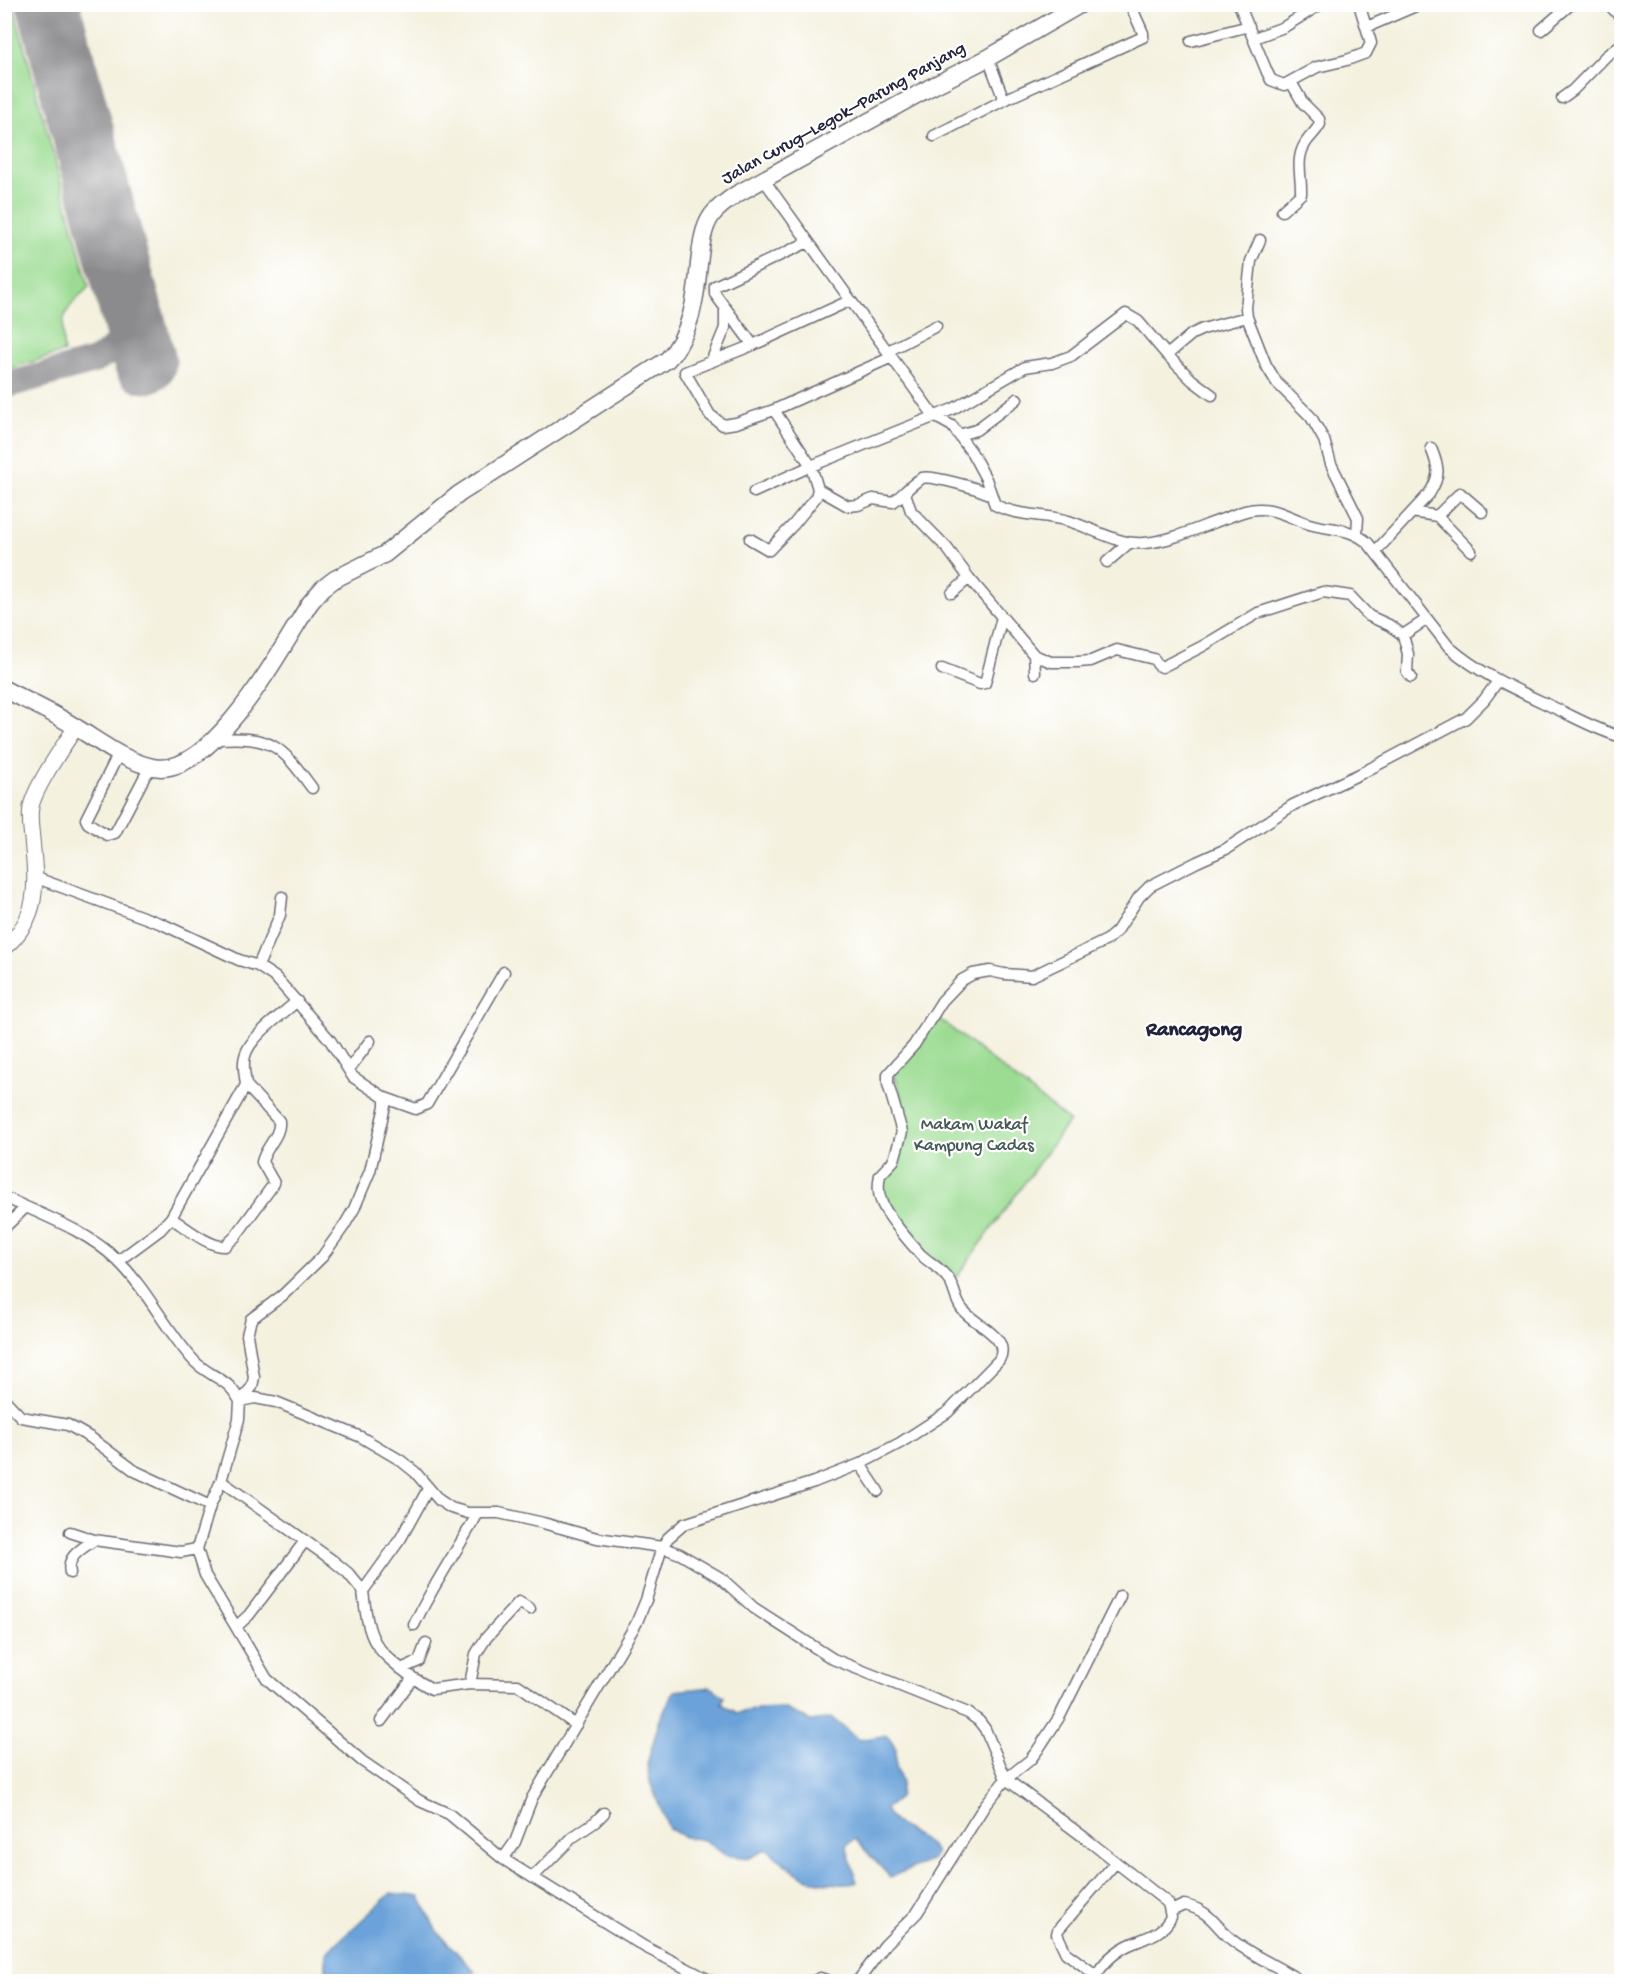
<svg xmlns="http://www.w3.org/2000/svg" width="1626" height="1986" font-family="'Gochi Hand',sans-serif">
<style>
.green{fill:#9bdc92;stroke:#5e7f66;stroke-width:1.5}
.water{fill:#6aa2d9;stroke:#46628a;stroke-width:1.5}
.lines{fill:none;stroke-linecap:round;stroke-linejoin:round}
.taxiway{stroke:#8b8a8d;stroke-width:26}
.runway{stroke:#8b8a8d;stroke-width:63}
.street-casing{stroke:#6c6a74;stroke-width:13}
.secondary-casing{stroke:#6c6a74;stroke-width:17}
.primary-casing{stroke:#6c6a74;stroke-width:19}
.street{stroke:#fff;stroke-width:10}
.secondary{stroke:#fff;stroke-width:15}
.primary{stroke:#fff;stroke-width:16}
.labels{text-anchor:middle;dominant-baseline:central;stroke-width:4.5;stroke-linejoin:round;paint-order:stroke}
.street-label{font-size:18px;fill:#22223b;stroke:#fff}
.park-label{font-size:18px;fill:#465a55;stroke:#fff}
.quarter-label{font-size:21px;font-weight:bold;fill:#22223b;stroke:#fff}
</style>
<rect width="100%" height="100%" fill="#fff"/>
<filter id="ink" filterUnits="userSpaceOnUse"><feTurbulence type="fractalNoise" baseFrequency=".0167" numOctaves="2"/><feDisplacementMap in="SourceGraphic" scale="12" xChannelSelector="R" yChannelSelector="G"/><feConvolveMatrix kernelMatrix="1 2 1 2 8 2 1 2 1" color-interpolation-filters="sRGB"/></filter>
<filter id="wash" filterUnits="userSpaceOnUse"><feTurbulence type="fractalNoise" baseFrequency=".008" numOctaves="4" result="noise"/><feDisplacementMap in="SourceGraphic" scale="24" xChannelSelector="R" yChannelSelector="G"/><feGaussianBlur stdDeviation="1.35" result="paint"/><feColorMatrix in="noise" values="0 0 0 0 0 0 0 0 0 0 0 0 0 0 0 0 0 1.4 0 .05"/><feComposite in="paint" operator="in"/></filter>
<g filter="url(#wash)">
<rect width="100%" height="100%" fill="#f4f1df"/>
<path class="green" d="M13,5L89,287C64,310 59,317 64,352L5,370L4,5Z
M937,1017L1069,1121L957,1277L918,1246L913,1234L886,1203L881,1189L884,1176L904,1142L903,1102L893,1069Z"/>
<path class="water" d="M711,1687L724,1696L722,1704L737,1713L758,1709L783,1708L811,1721L832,1718L859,1740L887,1735L896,1749V1768L902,1782L899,1798L885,1809C894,1831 929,1835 936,1854L932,1860L890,1877L855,1839L846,1845L857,1882C811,1888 800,1877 767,1849L750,1858L725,1855L704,1840L685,1837L669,1829L650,1782L647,1764L659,1722L674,1691Z
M391,1893L420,1897L436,1930L475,1972L458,1981H326V1953Z"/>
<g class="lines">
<path class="taxiway" d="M4,386L94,361L108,353L118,343L127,329L131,307"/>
<path class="runway" d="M48,4L145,362"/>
</g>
</g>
<g filter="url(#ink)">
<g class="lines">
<g class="street-casing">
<path id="street" d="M1239,4L1267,72L1271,80L1284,85L1317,67L1347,60L1366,53L1371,43L1359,4
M1608,4L1622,18
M1367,27L1418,5
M1541,30L1571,4
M1254,38L1284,27L1321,4
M1191,41L1249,26
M988,58L1004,100
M1562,98L1573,90L1606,56L1622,44
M934,136L1004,100L1143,37V33L1130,4
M764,180L934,416L952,426L972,453L986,479L995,505C1017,516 1041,514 1065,520C1091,527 1117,545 1144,543C1172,541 1200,527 1226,518C1237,514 1249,508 1261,509C1279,509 1296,521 1313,525C1334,530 1351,528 1368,543L1449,647C1481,675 1519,691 1557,709C1578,719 1599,731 1622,737
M1282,211L1301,194C1302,177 1295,160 1305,144C1309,137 1316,132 1320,124L1319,119L1303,103L1291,82
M1260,240L1251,261L1246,308L1247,317L1266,365L1277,383L1311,417L1324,440L1331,464L1358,518L1357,534
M849,301L753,345L685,372L710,415L723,425L736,423L774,410L892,357
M753,345L715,294V286L808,242
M888,351L936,326
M1167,355L1192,380L1212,395
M711,362L725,328V308
M959,435L976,430L1017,399
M818,489L848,506L858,505L873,499L893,502C900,497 915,481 922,478C931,475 982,489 990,495
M754,492L811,466L953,409L1025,367L1052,363L1071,356L1126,314L1138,321L1167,355L1192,334L1203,329L1247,317
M905,493L911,511L947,548L969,578L952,593
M1412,512L1437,516L1471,551
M1437,516L1460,493L1482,512
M750,539L769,550L794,524L816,497L818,489L811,466L774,410
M1375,552L1429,494C1441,475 1439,468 1431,448
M1107,562L1129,543
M969,578L1034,655L1035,673
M1034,655L1051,662H1078L1091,661L1117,650L1154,659L1158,665L1162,667L1203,646L1258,613L1323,592L1350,596L1369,616L1389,625L1403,635
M942,669L980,684L985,683L1002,617
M1411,677L1407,672L1408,654L1403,635L1426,620
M217,739C271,736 280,744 312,788
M120,756L115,761L86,819L88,823L107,835L115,833L146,774L154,767
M34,877L162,924L239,960L258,966L276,978L330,1040L353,1077L385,1098V1106L370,1171L354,1209L344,1226L322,1257L283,1295L251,1319L247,1335L254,1377L252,1387L240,1401L239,1419L221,1481L210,1506L197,1549L205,1575L267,1679L362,1761L420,1801L449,1814L503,1859L645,1947L713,1982
M258,966L280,915L282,897
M349,1069L370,1041
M385,1098L416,1109L427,1104L504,972
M4,1197C42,1215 86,1230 117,1260C148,1290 166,1331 195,1362C205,1372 219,1377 229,1386C233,1390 237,1396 240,1401L255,1398L276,1402L361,1437L400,1460L415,1472L439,1500L451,1508L468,1513H499L543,1523L597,1538L662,1547L680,1554L721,1578L754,1608L833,1659L968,1713L979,1721L985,1729L1006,1779L1085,1838L1168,1903L1171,1917C1161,1937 1143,1937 1125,1947C1111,1955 1099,1968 1093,1982
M171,1218C184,1226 210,1248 225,1246L235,1237L273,1185L274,1183L262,1162C265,1147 281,1136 279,1121L246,1085
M4,1228L26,1207
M118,1261L160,1230L171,1218L246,1085C245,1075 242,1065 245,1056C250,1036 282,1015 297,1001
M4,1399L21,1417L68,1425L91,1438L135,1471L210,1506
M860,1464L878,1491
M221,1481L332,1560L348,1573L363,1591
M70,1532L94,1540L181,1552L197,1549
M70,1573C66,1556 82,1549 94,1540
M414,1625C432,1586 457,1551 478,1513
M237,1626L249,1615L305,1541
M401,1669L419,1661L426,1643
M413,1678L432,1689L470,1684L518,1685L576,1725
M470,1684L476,1654L486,1638L519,1602L530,1609
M381,1721L413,1678C373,1647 369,1643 363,1591L401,1538L428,1489
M503,1859L515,1842L532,1798L636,1624L646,1600L662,1547L668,1538L684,1524L814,1482L860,1464L900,1443L948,1412L999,1360C1012,1337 974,1325 962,1309C955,1300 955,1289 949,1280C942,1269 930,1263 921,1255C911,1244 887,1216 882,1203C878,1194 878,1184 880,1175L894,1160L902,1132L888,1084V1074L914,1045L942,1001L962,980L973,974L990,971L1004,974L1032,976L1107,940L1117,931L1139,897L1150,886L1197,862L1226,849L1293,805L1362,773L1466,718L1484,700L1498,681
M533,1877L573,1837L595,1822L604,1813
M1171,1911L1184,1905C1213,1911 1214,1927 1236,1943C1257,1958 1281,1968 1302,1982
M1096,1975L1066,1953L1057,1934L1058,1930L1116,1862
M812,1982L820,1978L832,1982
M857,1982L885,1945L917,1913L985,1805L1006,1779L1030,1760L1037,1751L1060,1716L1120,1596"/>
</g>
<g class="secondary-casing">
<path id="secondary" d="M4,948C41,917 36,883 32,839C31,828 29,817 31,807C35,786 64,745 76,727"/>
</g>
<g class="primary-casing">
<path id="primary" d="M4,689C29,702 54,713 77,728C102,743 124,761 153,767C212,780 283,645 310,603L323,588L335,579L385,554L459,494L667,360C691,335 696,298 699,264C701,248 702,229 712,215C719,206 728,200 737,194L929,88L988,58L1081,4"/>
</g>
<use href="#street" class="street"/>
<use href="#secondary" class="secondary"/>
<use href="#primary" class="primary"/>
</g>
</g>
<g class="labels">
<g class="street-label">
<text transform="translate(844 114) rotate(-29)">Jalan Curug–Legok–Parung Panjang</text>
</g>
<g class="park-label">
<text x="974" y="1125">Makam Wakaf<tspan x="974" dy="21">Kampung Cadas</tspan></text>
</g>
<g class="quarter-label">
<text x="1194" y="1031">Rancagong</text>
</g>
</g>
<rect width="1626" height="1986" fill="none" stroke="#fff" stroke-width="24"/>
</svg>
